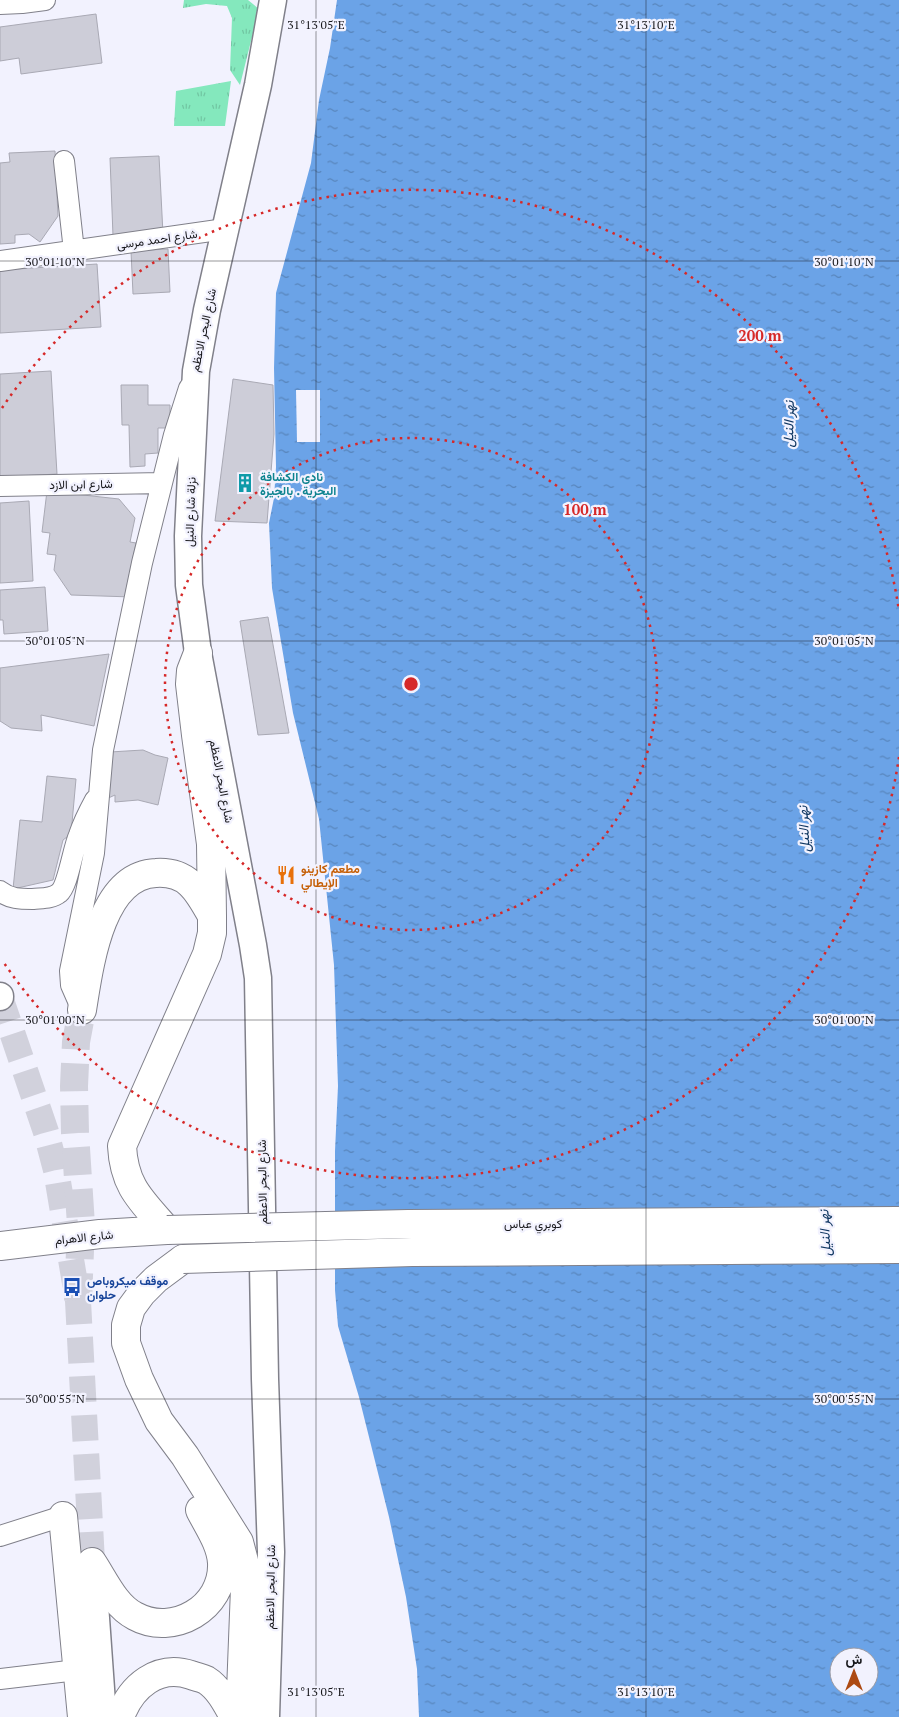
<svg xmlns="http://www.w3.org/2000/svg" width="899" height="1717" font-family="'PT Serif',Vazirmatn,serif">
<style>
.grass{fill:url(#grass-tufts)}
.water{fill:url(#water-ripples);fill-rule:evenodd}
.pier{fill:#f2f2fe}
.building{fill:#cdcdd8;stroke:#a9a9b4}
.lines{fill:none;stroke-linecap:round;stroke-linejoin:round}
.major-tunnel{stroke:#d1d1dc;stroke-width:26;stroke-dasharray:26 13;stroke-linecap:butt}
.highway-tunnel{stroke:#d1d1dc;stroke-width:28;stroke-dasharray:28 14;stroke-linecap:butt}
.minor-casing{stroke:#80808a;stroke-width:22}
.major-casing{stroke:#80808a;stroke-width:29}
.highway-casing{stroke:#80808a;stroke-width:30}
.minor{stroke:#fff;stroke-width:20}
.major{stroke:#fff;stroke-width:26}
.highway{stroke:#fff;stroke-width:28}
.highway-bridge-casing{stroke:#80808a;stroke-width:30;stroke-linecap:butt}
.highway-bridge{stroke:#fff;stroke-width:28}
.ticks{fill:none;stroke:#17171b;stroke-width:1;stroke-opacity:0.45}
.ring{fill:none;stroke:#d62828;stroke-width:2.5;stroke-dasharray:2.5 5}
.labels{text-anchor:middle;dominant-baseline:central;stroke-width:4.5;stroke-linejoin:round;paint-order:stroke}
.street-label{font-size:12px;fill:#17171b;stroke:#f2f2fe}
.culture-label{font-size:12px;font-weight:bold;fill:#0d838f;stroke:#f2f2fe;text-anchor:start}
.food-label{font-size:12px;font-weight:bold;fill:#c56008;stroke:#f2f2fe;text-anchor:start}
.transit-label{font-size:12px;font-weight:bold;fill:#164399;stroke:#f2f2fe;text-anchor:start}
.water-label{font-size:14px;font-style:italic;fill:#103762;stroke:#f2f2fe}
.ticks-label{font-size:12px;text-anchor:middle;fill:#17171b;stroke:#f2f2fe;stroke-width:4.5;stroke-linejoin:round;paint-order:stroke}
.centre{fill:#d62828;stroke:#f2f2fe;stroke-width:2.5}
.ring-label{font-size:15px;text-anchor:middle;font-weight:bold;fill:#d62828;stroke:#f2f2fe;stroke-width:4.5;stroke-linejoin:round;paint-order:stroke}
</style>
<defs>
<pattern id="grass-tufts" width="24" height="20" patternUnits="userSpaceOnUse" patternTransform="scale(1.25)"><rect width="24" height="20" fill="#84e8bd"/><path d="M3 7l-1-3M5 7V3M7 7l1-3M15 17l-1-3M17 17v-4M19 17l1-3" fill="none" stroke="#71c6a2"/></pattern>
<pattern id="water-ripples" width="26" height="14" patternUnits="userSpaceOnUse" patternTransform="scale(1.25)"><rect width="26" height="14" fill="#6ba3e7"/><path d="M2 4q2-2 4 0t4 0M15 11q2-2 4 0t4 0" fill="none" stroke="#5784ba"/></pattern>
</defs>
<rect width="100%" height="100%" fill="#f2f2fe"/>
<path class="grass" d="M184,0H248L259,9L240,85L230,70L232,18L227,6L206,4L183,8Z
M231,81L225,126H174L176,91Z"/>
<path class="water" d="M337,0H899V1717H419L417,1669L406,1597L389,1517L359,1397L338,1326L335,1290V1151L338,1086L334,965L319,819L293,713L272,588L269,523L274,498L276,467L274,368L276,293L311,163L319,100L330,48ZM839,1657H869V1687H839Z"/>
<path class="pier" d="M296,390H320V442H297Z"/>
<path class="building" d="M96,14L102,63L21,74L19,58L0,61V27Z
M55,151L58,216L40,242L29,234L15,235V243L0,244V163L10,162L9,153Z
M159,156L163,234L113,236L110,158Z
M168,249L170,292L133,294L131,251Z
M97,264L101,327L0,333V270Z
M51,371L57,474L0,477V374Z
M233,379L273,385L274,434L267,523L215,521Z
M121,385H148V405H170V428H158V453L145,454V466L130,467L129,425H122Z
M47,491L119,499L135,518L130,542L136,543L126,590L132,597L71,595L54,570L56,555L47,554L50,533L42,532Z
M29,501L33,581L0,583V503Z
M45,587L48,631L4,634L3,620H0V590Z
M268,617L289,733L258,735L240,621Z
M109,654L94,726L41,715L42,731L11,728L0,721V668Z
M143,750L155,755L168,758L158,805L138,800L115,802V795L104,800L110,752Z
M47,776L76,779L71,834L63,840L53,880L13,889L20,820L42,822Z"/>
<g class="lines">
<path class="major-tunnel" d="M0,997L46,1132L56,1170L78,1301L92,1562"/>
<path class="highway-tunnel" d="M78,1301L81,1225L75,1133L74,1086L76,1042L82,1010"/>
<g class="minor-casing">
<path id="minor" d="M0,4L22,3L45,0
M64,161L74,251
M0,261L225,229
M0,486L162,483
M0,891C10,899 20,899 33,899C41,898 52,899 59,893C68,886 73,848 79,835C83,823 89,811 95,800
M82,1010L71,985L70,971L94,853L103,750L142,563L174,435L189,388
M0,1536L63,1516
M0,1679L77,1670"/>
</g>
<g class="major-casing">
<path id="major" d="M0,996V997
M92,1562L103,1717
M266,1717L271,1552L265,1379L258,978L253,945L198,653L189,585L188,536L196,371L207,310L258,85L273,0"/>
</g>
<g class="highway-casing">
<path id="highway" d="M82,1010C89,967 100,875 156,873C188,871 198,891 212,916
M167,1230C142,1201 124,1187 122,1146L207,954L212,933V916L211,844L196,735L190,684L191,671L198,653
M0,1246L100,1234L167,1230
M183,1259L156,1279L142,1293L131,1308L126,1325V1343L139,1379L159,1421L185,1456L239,1542L245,1565V1588L240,1717
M63,1516L82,1717
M92,1562C104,1580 115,1606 135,1616C173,1637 224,1608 222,1563C221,1544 208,1526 200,1510
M120,1717C131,1686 158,1664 191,1675C196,1677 202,1678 206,1680C219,1688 227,1704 234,1717"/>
</g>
<use href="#minor" class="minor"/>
<use href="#major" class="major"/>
<use href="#highway" class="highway"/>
<g class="highway-bridge-casing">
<path id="highway-bridge" d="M167,1230L408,1224L899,1221
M183,1259L412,1252L899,1249"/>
</g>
<use href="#highway-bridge" class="highway-bridge"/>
</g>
<path class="ticks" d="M316,0V1717M646,0V1717M0,261H899M0,641H899M0,1020H899M0,1399H899"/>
<g class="ring">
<circle cx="411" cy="684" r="246"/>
<path d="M899 757A493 493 0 0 1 2 960M2 408A493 493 0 0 1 899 611"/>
</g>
<defs>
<g id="building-bare" transform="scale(1.5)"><path d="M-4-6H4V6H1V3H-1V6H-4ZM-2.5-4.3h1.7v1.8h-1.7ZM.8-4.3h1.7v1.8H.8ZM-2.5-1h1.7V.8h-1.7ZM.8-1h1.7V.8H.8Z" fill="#0f9aa8" stroke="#f2f2fe" stroke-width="2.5" paint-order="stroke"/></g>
<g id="restaurant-bare" transform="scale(1.5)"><path d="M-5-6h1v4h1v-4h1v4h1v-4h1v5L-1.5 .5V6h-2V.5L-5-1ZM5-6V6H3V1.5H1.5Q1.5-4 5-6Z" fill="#e8710a" stroke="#f2f2fe" stroke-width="2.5" paint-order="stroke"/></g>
<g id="bus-bare" transform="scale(1.5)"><path d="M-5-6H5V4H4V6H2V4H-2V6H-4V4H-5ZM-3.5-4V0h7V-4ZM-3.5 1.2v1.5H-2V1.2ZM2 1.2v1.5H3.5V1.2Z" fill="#1a4fb4" stroke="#f2f2fe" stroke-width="2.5" paint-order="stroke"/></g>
</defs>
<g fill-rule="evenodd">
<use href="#building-bare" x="245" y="483"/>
<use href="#restaurant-bare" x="286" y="875"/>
<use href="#bus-bare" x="72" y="1287"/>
</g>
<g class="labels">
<g class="street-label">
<text transform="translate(157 239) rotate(-8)">شارع احمد مرسى</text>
<text transform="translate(203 330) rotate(-78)">شارع البحر الاعظم</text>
<text transform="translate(81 484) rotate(-1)">شارع ابن الازد</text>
<text transform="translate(190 512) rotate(-88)">نزلة شارع النيل</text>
<text transform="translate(222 781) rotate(79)">شارع البحر الاعظم</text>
<text transform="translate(262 1182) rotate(-91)">شارع البحر الاعظم</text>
<text x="533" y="1223">كوبري عباس</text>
<text transform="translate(84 1237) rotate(-6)">شارع الاهرام</text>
<text transform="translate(270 1587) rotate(-89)">شارع البحر الاعظم</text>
</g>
<g class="culture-label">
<text x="260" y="476">نادى الكشافة<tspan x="260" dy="14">البحرية . بالجيزة</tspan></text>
</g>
<g class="food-label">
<text x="301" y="868">مطعم كازينو<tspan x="301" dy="14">الإيطالي</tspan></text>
</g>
<g class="transit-label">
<text x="87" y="1280">موقف ميكروباص<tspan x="87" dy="14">حلوان</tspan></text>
</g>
<g class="water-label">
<text transform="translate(788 424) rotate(-89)">نهر النيل</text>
<text transform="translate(803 829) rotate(-93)">نهر النيل</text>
<text transform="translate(824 1233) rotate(-93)">نهر النيل</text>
</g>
</g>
<g class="ticks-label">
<text x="316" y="29">31°13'05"E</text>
<text x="646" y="29">31°13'10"E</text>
<text x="55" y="266">30°01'10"N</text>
<text x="844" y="266">30°01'10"N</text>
<text x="55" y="645">30°01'05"N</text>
<text x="844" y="645">30°01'05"N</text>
<text x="55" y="1024">30°01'00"N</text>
<text x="844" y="1024">30°01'00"N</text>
<text x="55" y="1403">30°00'55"N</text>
<text x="844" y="1403">30°00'55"N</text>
<text x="316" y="1696">31°13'05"E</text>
<text x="646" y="1696">31°13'10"E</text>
</g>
<circle cx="411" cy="684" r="8" class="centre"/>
<g class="ring-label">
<text x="760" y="341">200 m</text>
<text x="585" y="515">100 m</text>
</g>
<g transform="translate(854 1672)"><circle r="24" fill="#f2f2fe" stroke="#9a9aa3"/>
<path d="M0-4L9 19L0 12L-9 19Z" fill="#ad4a13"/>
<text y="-8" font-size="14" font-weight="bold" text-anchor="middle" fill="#17171b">ش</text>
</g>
</svg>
